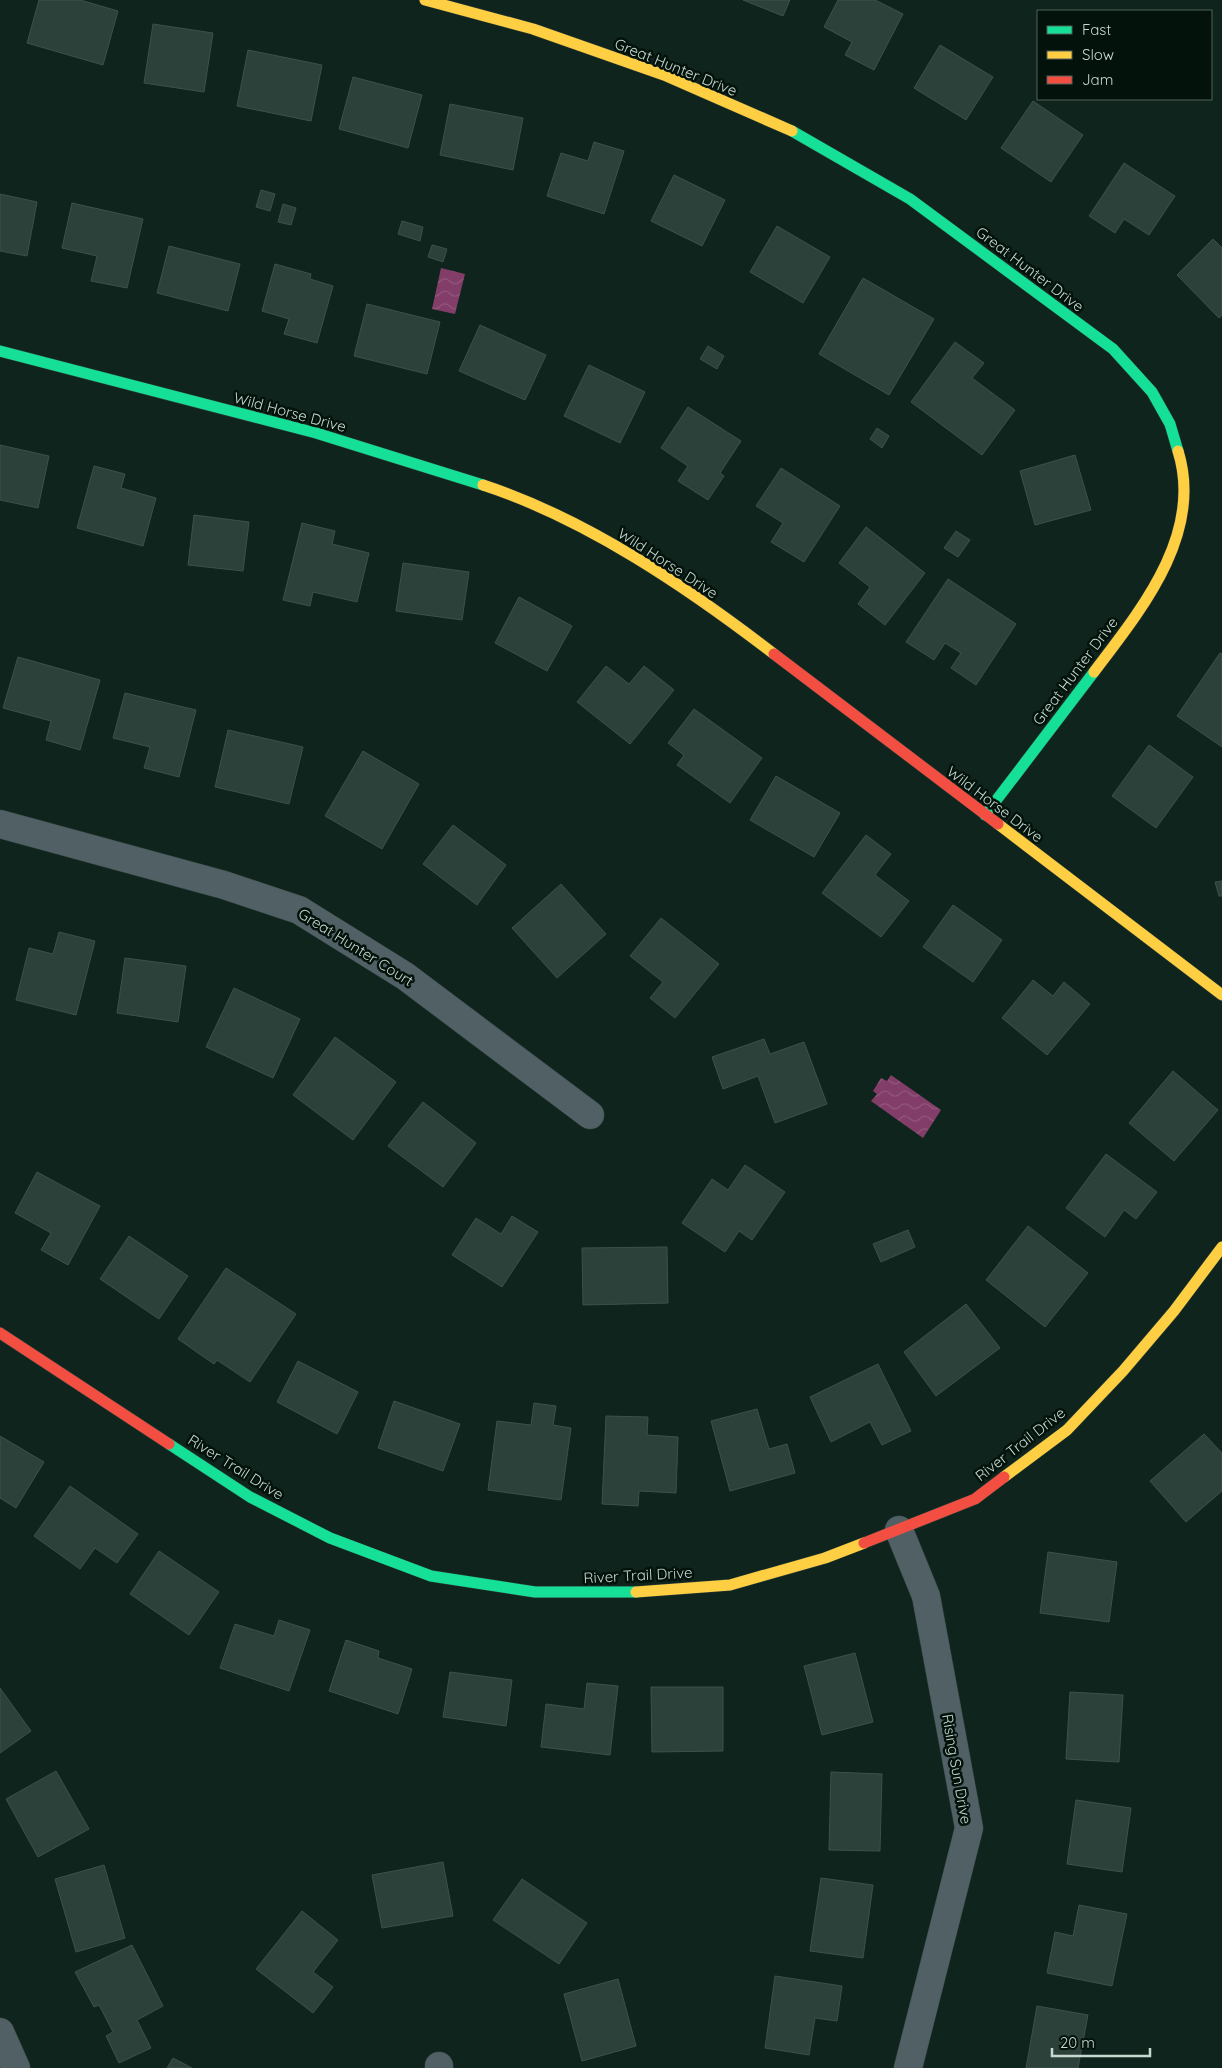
<svg xmlns="http://www.w3.org/2000/svg" width="1222" height="2068" font-family="Quicksand,sans-serif">
<style>
.water{fill:url(#water-waves)}
.building{fill:#2c4139;stroke:#3f504a}
.lines{fill:none;stroke-linecap:round;stroke-linejoin:round}
.street-casing{stroke:#2e3f39;stroke-width:29}
.fast-casing{stroke:#2e3f39;stroke-width:12}
.slow-casing{stroke:#2e3f39;stroke-width:12}
.jam-casing{stroke:#2e3f39;stroke-width:12}
.street{stroke:#506064;stroke-width:28}
.fast{stroke:#16e098;stroke-width:11}
.slow{stroke:#ffcf43;stroke-width:11}
.jam{stroke:#f24e42;stroke-width:11}
.labels{text-anchor:middle;dominant-baseline:central;stroke-width:5;stroke-linejoin:round;paint-order:stroke}
.street-label{font-size:15px;fill:#c5d9cf;stroke:#04120c}
</style>
<defs>
<pattern id="water-waves" width="16" height="10" patternUnits="userSpaceOnUse" patternTransform="scale(1.25)"><rect width="16" height="10" fill="#823d68"/><path d="M0 5q4-4 8 0t8 0" fill="none" stroke="#92587d"/></pattern>
</defs>
<rect width="100%" height="100%" fill="#0f241d"/>
<path class="water" d="M441,268L465,274L455,314L432,309Z
M891,1075L941,1110L923,1138L871,1101L877,1094L873,1091L881,1078L887,1081Z"/>
<path class="building" d="M39,0H80L118,11L103,65L27,43Z
M743,0H790L783,16Z
M838,0H875L903,14L874,70L845,55L852,42L824,27Z
M153,24L213,33L204,92L144,83Z
M940,45L993,77L966,120L914,88Z
M248,50L322,65L311,121L237,106Z
M353,77L422,95L408,148L339,129Z
M1033,101L1083,135L1051,182L1001,148Z
M450,104L523,118L513,170L440,155Z
M594,142L624,151L604,214L547,196L561,153L588,161Z
M1124,163L1175,196L1149,235L1124,219L1115,233L1089,216Z
M674,175L725,200L702,246L651,221Z
M261,190L275,194L270,211L256,207Z
M0,194L37,202L27,256L0,251Z
M72,203L143,219L127,288L91,281L97,256L62,248Z
M283,204L296,208L291,225L278,222Z
M402,221L423,227L420,241L398,234Z
M777,226L830,257L803,303L750,272Z
M1213,239L1222,248V315L1219,318L1177,275Z
M432,245L447,249L443,262L428,257Z
M169,246L240,264L228,311L157,293Z
M275,264L311,274L310,279L333,286L317,343L284,334L289,319L262,311Z
M863,278L934,319L889,395L819,354Z
M367,304L440,322L427,374L354,356Z
M480,325L546,355L525,400L459,371Z
M955,342L984,363L972,378L1015,410L982,455L911,402Z
M708,346L724,356L717,369L700,359Z
M589,365L645,392L620,443L564,416Z
M688,407L741,441L720,473L724,476L708,500L678,481L688,466L661,448Z
M877,428L889,436L882,448L870,439Z
M0,445L49,456L38,508L0,500Z
M1075,455L1091,510L1035,525L1020,471Z
M94,466L125,474L121,488L156,498L143,546L77,528Z
M781,468L840,506L804,562L771,542L783,523L756,506Z
M194,515L249,522L243,571L188,565Z
M302,523L335,531L332,544L369,553L357,602L313,592L310,606L283,600Z
M866,527L925,573L885,625L858,604L870,587L839,563Z
M956,531L970,540L958,557L944,548Z
M403,563L469,572L462,620L396,611Z
M948,579L1016,624L976,685L951,668L961,653L945,643L934,660L906,642Z
M519,597L572,626L547,671L495,643Z
M1220,653L1222,654V747L1177,716Z
M18,657L100,680L80,750L46,740L51,721L3,708Z
M606,666L629,684L644,666L674,690L630,744L577,702Z
M125,693L196,710L179,777L144,768L150,747L113,738Z
M694,709L762,758L730,803L677,765L684,755L668,743Z
M228,730L303,747L289,804L215,787Z
M1149,745L1193,777L1156,828L1112,796Z
M363,751L419,784L382,849L325,816Z
M776,776L840,813L814,857L750,820Z
M453,825L506,865L477,905L423,864Z
M866,835L891,854L875,875L909,901L881,937L822,893Z
M1222,881V896H1219L1215,882Z
M561,884L606,934L557,978L512,928Z
M953,905L1002,940L973,982L923,947Z
M661,918L719,964L675,1018L650,998L663,982L630,956Z
M59,932L95,941L76,1015L16,1000L29,948L53,954Z
M125,958L186,966L178,1022L117,1013Z
M1033,980L1053,996L1064,982L1090,1004L1047,1055L1002,1018Z
M234,988L300,1019L273,1078L206,1047Z
M335,1037L396,1082L353,1140L293,1095Z
M764,1039L770,1054L804,1042L827,1104L775,1123L758,1076L723,1089L712,1057Z
M1173,1071L1218,1110L1174,1161L1129,1123Z
M423,1102L476,1143L443,1187L388,1146Z
M1106,1154L1157,1192L1136,1219L1124,1210L1105,1237L1066,1208Z
M745,1165L785,1192L752,1240L739,1231L725,1252L682,1223L712,1179L728,1190Z
M37,1172L100,1206L68,1265L41,1250L51,1233L15,1213Z
M512,1216L538,1232L502,1287L452,1255L476,1218L501,1234Z
M1028,1226L1088,1273L1045,1327L986,1280Z
M908,1230L915,1247L881,1262L873,1244Z
M129,1236L188,1276L159,1319L100,1279Z
M667,1247L668,1303L583,1305L582,1248Z
M226,1268L296,1314L250,1382L217,1360L214,1364L178,1339Z
M966,1304L1000,1348L936,1396L904,1352Z
M298,1361L358,1392L337,1434L277,1402Z
M878,1364L911,1431L882,1445L870,1422L831,1442L810,1397Z
M394,1401L460,1424L443,1471L378,1448Z
M534,1403L556,1406L553,1425L571,1428L561,1500L488,1490L497,1421L531,1425Z
M757,1409L769,1449L787,1444L795,1473L730,1491L711,1421Z
M606,1416L648,1417L647,1435L678,1437L676,1493L639,1491L638,1506L602,1504Z
M1204,1434L1222,1453V1491L1186,1522L1150,1481Z
M0,1436L44,1462L16,1508L0,1498Z
M70,1486L138,1534L117,1563L95,1548L80,1569L34,1536Z
M159,1551L219,1592L189,1635L130,1594Z
M1048,1552L1117,1562L1109,1622L1040,1613Z
M279,1620L310,1630L289,1691L220,1668L235,1624L274,1636Z
M346,1640L379,1651L378,1658L412,1669L398,1714L329,1691Z
M855,1653L873,1722L822,1735L804,1666Z
M450,1672L512,1680L506,1726L443,1717Z
M587,1683L618,1686L610,1755L541,1747L546,1704L584,1709Z
M651,1687H723V1751L652,1752Z
M0,1688L31,1731L0,1753Z
M1070,1692L1123,1695L1119,1762L1066,1759Z
M56,1771L89,1829L38,1857L6,1799Z
M831,1772L882,1774L880,1851L829,1850Z
M1076,1800L1131,1808L1122,1872L1067,1864Z
M443,1862L453,1916L382,1928L372,1875Z
M104,1865L125,1938L76,1952L55,1879Z
M821,1878L873,1885L863,1958L810,1951Z
M522,1879L587,1923L559,1964L493,1920Z
M1079,1905L1127,1914L1112,1986L1047,1973L1055,1932L1073,1936Z
M302,1911L338,1940L313,1972L333,1987L313,2013L256,1969Z
M132,1945L163,2006L137,2020L151,2048L119,2063L106,2036L113,2032L99,2005L94,2007L75,1972Z
M775,1976L842,1986L837,2021L815,2018L809,2055L765,2048Z
M618,1979L636,2046L582,2061L564,1994Z
M1037,2006L1088,2015L1078,2068H1026Z
M173,2058L192,2068H167Z"/>
<g class="lines">
<g class="street-casing">
<path id="street" d="M0,824L224,885L299,910L405,976L590,1115
M899,1530L926,1596L969,1828L908,2068
M0,2032L16,2068
M439,2068V2066"/>
</g>
<g class="fast-casing">
<path id="fast" d="M792,131L910,199L1113,349L1152,392L1170,424L1178,451
M0,351L316,433L483,485
M985,815L1094,672
M169,1444L250,1497L330,1538L431,1576L535,1592H636"/>
</g>
<g class="slow-casing">
<path id="slow" d="M425,0L533,29L664,75L792,131
M483,485C587,519 688,588 774,654
M1094,672C1141,610 1204,534 1178,451
M998,824L1222,995
M1004,1477L1067,1430L1123,1371L1174,1311L1222,1247
M636,1592L730,1585L825,1558L864,1543"/>
</g>
<g class="jam-casing">
<path id="jam" d="M774,654L998,824
M0,1333L169,1444
M864,1543L975,1499L1004,1477"/>
</g>
<use href="#street" class="street"/>
<use href="#fast" class="fast"/>
<use href="#slow" class="slow"/>
<use href="#jam" class="jam"/>
</g>
<g class="labels">
<g class="street-label">
<text transform="translate(676 67) rotate(22)">Great Hunter Drive</text>
<text transform="translate(1030 269) rotate(37)">Great Hunter Drive</text>
<text transform="translate(290 412) rotate(15)">Wild Horse Drive</text>
<text transform="translate(668 563) rotate(33)">Wild Horse Drive</text>
<text transform="translate(1075 671) rotate(-53)">Great Hunter Drive</text>
<text transform="translate(995 804) rotate(37)">Wild Horse Drive</text>
<text transform="translate(356 947) rotate(32)">Great Hunter Court</text>
<text transform="translate(1020 1444) rotate(-38)">River Trail Drive</text>
<text transform="translate(236 1467) rotate(32)">River Trail Drive</text>
<text transform="translate(638 1575) rotate(-3)">River Trail Drive</text>
<text transform="translate(957 1769) rotate(80)">Rising Sun Drive</text>
</g>
</g>
<rect x="1037" y="10" width="175" height="90" fill="#04120c" stroke="#51625a"/>
<rect x="1047" y="26" width="25" height="8" fill="#16e098" stroke="#51625a"/>
<text x="1082" y="35" font-size="15" fill="#c5d9cf">Fast</text>
<rect x="1047" y="51" width="25" height="8" fill="#ffcf43" stroke="#51625a"/>
<text x="1082" y="60" font-size="15" fill="#c5d9cf">Slow</text>
<rect x="1047" y="76" width="25" height="8" fill="#f24e42" stroke="#51625a"/>
<text x="1082" y="85" font-size="15" fill="#c5d9cf">Jam</text>
<path d="M1052 2048v8h98v-8" fill="none" stroke="#c5d9cf" stroke-width="2.5"/>
<text x="1060" y="2048" font-size="15" fill="#c5d9cf" stroke="#04120c" stroke-width="4" paint-order="stroke">20 m</text>
</svg>
